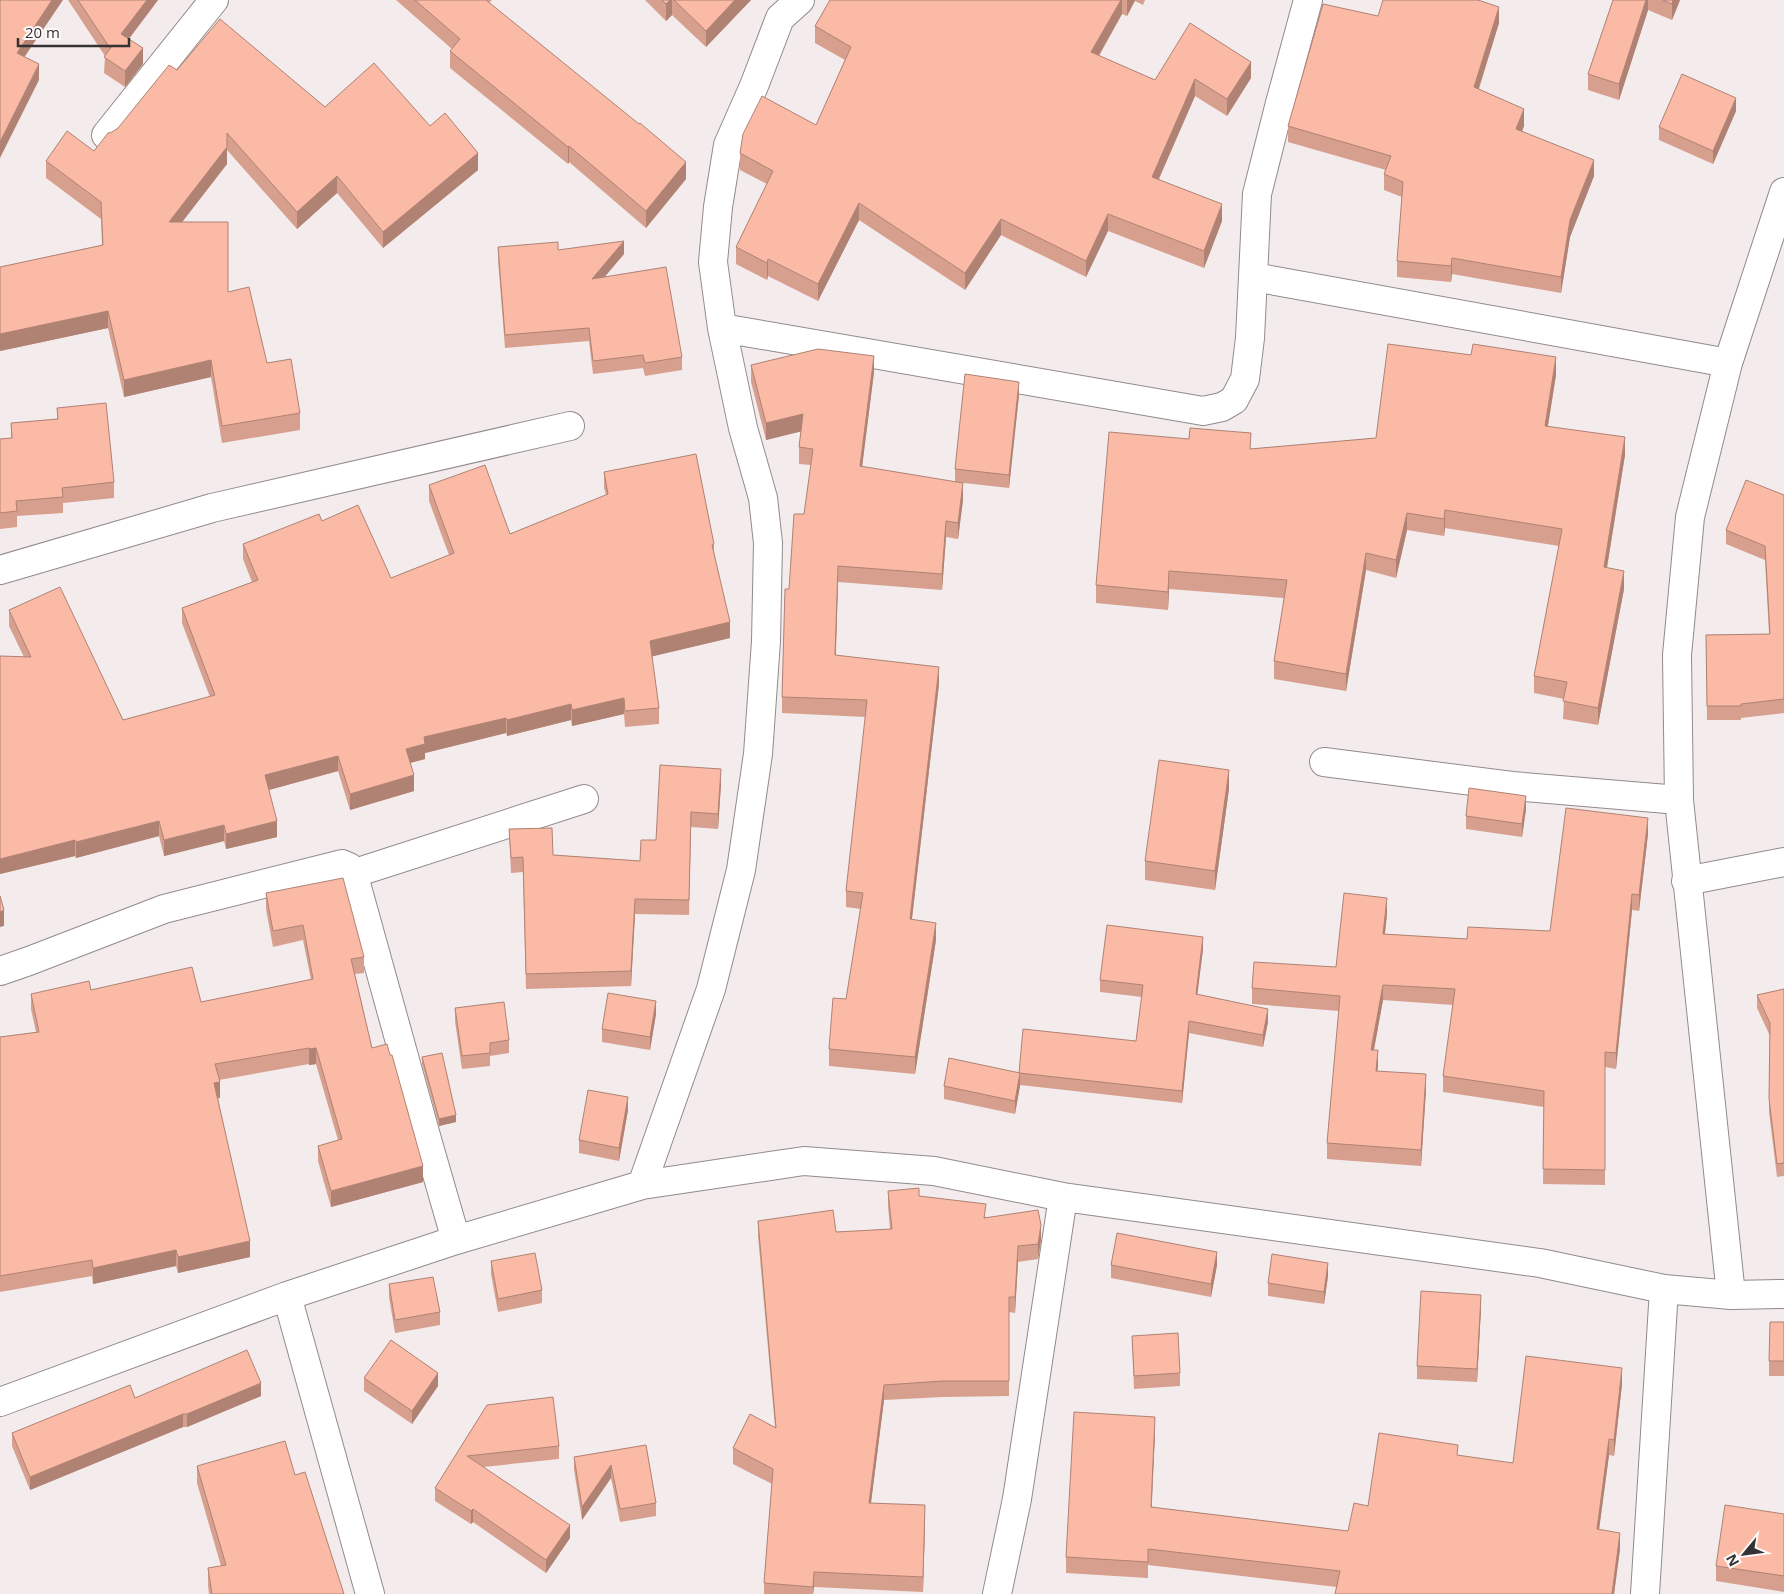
<svg xmlns="http://www.w3.org/2000/svg" width="1784" height="1594" font-family="'Open Sans',sans-serif">
<style>
.lines{fill:none;stroke-linecap:round;stroke-linejoin:round}
.minor-casing{stroke:#928a8b;stroke-width:30}
.minor{stroke:#fff;stroke-width:28}
.wall{fill:#d7a08e}
.shaded-wall{fill:#af8274}
.building{fill:#fabaa5;stroke:#af8274}
</style>
<rect width="100%" height="100%" fill="#f4ebed"/>
<g class="lines">
<g class="minor-casing">
<path id="minor" d="M106,135L214,0
M1254,277L1728,363
M722,328L1203,411L1222,407L1234,400L1245,379L1250,338L1257,194L1280,103L1308,0
M0,570L212,508L570,426
M1324,762L1512,786L1679,800
M352,874L584,799
M1686,881L1784,862
M0,971L29,961L164,909L342,864L349,867L357,887L428,1143L456,1240
M642,1185L711,989L741,870L758,754L766,641L768,543L763,498L743,428L722,328L713,262L718,207L728,145L754,86L780,18L800,0
M1731,1295L1679,800L1677,655L1690,517L1728,363L1784,192
M287,1296L370,1594
M0,1402L287,1296L456,1240L642,1185L804,1161L934,1171L1063,1197L1540,1263L1664,1289L1731,1295L1784,1294
M997,1594L1017,1499L1063,1197
M1645,1594L1664,1289"/>
</g>
<use href="#minor" class="minor"/>
</g>
<path class="wall" d="M68,0H158L129,39L143,64L125,87L104,73L105,56Z
M396,0H492L489,3L686,179L646,228L569,162L568,164L450,68V51L452,49Z
M645,0H751L706,47L672,15L666,21Z
M830,0H1145L1143,5L1135,1L1127,16L1122,14L1099,56L1155,80L1251,78L1227,116L1195,96L1159,179L1222,221L1204,268L1108,231L1086,277L1001,235L965,290L859,220L818,301L768,276L767,280L736,264V247L767,184L740,170V153L816,125L845,60L815,43V26Z
M1613,0H1680L1672,20L1648,10L1619,100L1588,90V74Z
M1378,16L1499,23L1479,89L1524,126L1522,131L1594,176L1570,237L1561,293L1452,274L1451,282L1397,277V261L1402,197L1384,190V174L1386,170L1288,142V126Z
M177,70L325,107L430,126L478,170L383,248L337,193L297,229L227,150V164L182,222L228,292L267,363L300,413V430L222,443L211,377L124,397L108,328L0,351V267L102,245L101,219L46,178V161L94,151L112,132L118,128Z
M1736,111L1713,164L1659,140V127Z
M498,247L624,254L604,277L682,357V370L645,376L643,368L593,374L589,341L505,348L498,260Z
M751,365L874,372L862,467L963,500L958,539L946,537L942,590L838,582L836,655L939,684L912,919L936,940L915,1074L829,1066V1049L846,999L861,909L846,907V891L866,717L782,713V697L789,589L804,514L811,465L799,464V447L801,431L766,440L751,382Z
M1556,375L1548,426L1625,455L1607,568L1624,589L1598,725L1563,719L1564,699L1534,693V676L1559,546L1445,528L1444,536L1407,530L1396,578L1366,570L1346,691L1274,679V661L1284,598L1169,589L1168,610L1096,603V585L1251,449L1376,438Z
M1019,395L1009,488L955,482V469Z
M57,408L114,482V498L63,503V513L17,516V527L0,529V439L11,438V423L57,419Z
M604,472L714,544V552L730,638L652,656L659,708V724L625,727L624,714L572,726L571,720L507,736L506,733L425,753V759L410,763L414,791L350,810L338,771L269,790L277,837L226,849L224,841L164,856L159,836L76,858L75,856L0,874V656L24,657L9,626V610L123,720L210,697L182,623V608L252,582L243,559V544L322,521L391,578L449,555L429,501V485L510,534L606,495L604,488Z
M1784,495V713L1741,718V720H1707L1706,635L1769,634L1765,560L1726,544V530Z
M721,784L718,829L691,827L689,915L635,914L631,986L526,989L523,872L511,873L509,829L553,855L640,861L656,840Z
M1229,789L1215,890L1145,880V861Z
M1526,809L1522,837L1466,829V816Z
M1648,834L1639,911L1632,910L1616,1069L1605,1067V1185L1543,1184L1544,1107L1443,1092V1076L1453,1005L1383,1000L1374,1050L1378,1066L1377,1071L1426,1090L1421,1166L1327,1159V1143L1339,1011L1252,1004V988L1336,967L1387,914L1385,934L1467,939L1550,931Z
M266,893L364,957V973L355,974L372,1048L423,1182L331,1207L318,1161V1146L338,1140L316,1064L309,1065V1064L219,1080L220,1098H218L250,1257L178,1273L176,1266L93,1284L92,1276L0,1292V1037L36,1032L31,1009V994L91,990L201,1002L311,980L303,940L273,947L266,909Z
M1203,949L1197,994L1268,1022L1263,1047L1189,1033L1182,1103L1020,1085L1015,1114L944,1099V1086L1019,1073L1136,1041L1142,997L1100,992V980Z
M1784,989V1176L1777,1177L1769,1112L1770,1036L1757,1008V995Z
M455,1008L509,1040V1053L490,1056V1066L462,1069L455,1021Z
M656,1014L650,1050L602,1042V1029Z
M422,1057L456,1122L439,1126L422,1064Z
M628,1110L619,1161L579,1153V1140Z
M888,1191L919,1196L986,1217L1041,1240L1038,1259L1018,1262L1015,1313L1009,1312V1396L943,1397L884,1400L871,1503L925,1521L923,1592L814,1587L813,1594H764V1583L772,1484L733,1464V1448L775,1427L758,1236V1221L836,1232L890,1229L888,1206Z
M491,1261L542,1290V1303L498,1312L491,1274Z
M1111,1265H1217L1211,1297L1111,1278Z
M1328,1276L1324,1304L1268,1296V1283Z
M389,1284L440,1312V1325L395,1333L389,1297Z
M1481,1308L1477,1382L1417,1379V1366Z
M1784,1322V1376H1769V1361Z
M1132,1336L1180,1373V1386L1134,1389Z
M364,1378L438,1386L412,1424L364,1391Z
M1622,1384L1614,1456L1609,1455L1599,1529L1620,1549L1614,1594H1335L1337,1587L1148,1565V1578L1066,1573V1557L1155,1433L1151,1507L1348,1531L1368,1506L1458,1456L1513,1463Z
M261,1396L187,1427H183L30,1490L12,1446V1433L135,1398Z
M487,1405L559,1446V1459L483,1467L570,1538L546,1573L473,1522L471,1524L435,1501V1488Z
M646,1445L656,1503V1516L620,1522L611,1478L582,1520L574,1470V1457Z
M197,1466L295,1475L344,1594H209L208,1585V1568L221,1566L197,1483Z
M1784,1514V1592L1716,1581V1566Z"/>
<path class="shaded-wall" d="M52,0H63L17,68V53Z
M147,0H158L121,49V34Z
M670,0H672V15L666,21V4Z
M735,0H751L706,47V31Z
M1121,0H1122V14L1091,69V52Z
M1127,0H1135L1127,16Z
M1646,0H1648V10L1619,100V84Z
M1673,0H1680L1672,20V4Z
M1499,7V23L1474,103V87Z
M143,48V64L125,87V71Z
M1251,62V78L1227,116V99Z
M39,64V80L0,158V142Z
M1195,79V96L1152,194V177Z
M1736,98V111L1713,164V151Z
M1524,109V126L1516,145V129Z
M569,146V162L568,164V147Z
M227,147V164L169,239V222Z
M478,153V170L383,248V232Z
M1594,160V176L1570,237L1561,293V277L1570,220Z
M686,162V179L646,228V211Z
M337,176V193L297,229V212Z
M859,203V220L818,301V284Z
M1222,204V221L1204,268V251Z
M1108,214V231L1086,277V261Z
M1001,219V235L965,290V273Z
M624,241V254L592,292V279Z
M1452,258V274L1451,282V266Z
M768,259V276L767,280V263Z
M108,311V328L0,351V334Z
M874,356V372L860,483V466Z
M1556,357V375L1545,443V426Z
M211,360V377L124,397V380Z
M1019,382V395L1009,488V475Z
M803,414V431L766,440V423Z
M1625,437V455L1604,585V567Z
M963,483V500L958,539V523Z
M1445,510V528L1444,536V519Z
M1407,513V530L1396,578V560Z
M946,521V537L942,590V574Z
M1366,553V570L1346,691V674Z
M838,566V582L835,671V655Z
M1169,571V589L1168,610V592Z
M1624,571V589L1598,725V708Z
M730,622V638L650,657V641Z
M939,667V684L910,935V919Z
M624,698V714L572,726V710Z
M571,704V720L507,736V720Z
M506,718V733L425,753V759L406,764V749L424,737Z
M338,756V771L265,791V775Z
M721,769V784L718,829V814Z
M1229,770V789L1215,890V871Z
M414,775V791L350,810V794Z
M1526,796V809L1522,837V824Z
M1648,818V834L1639,911V895Z
M159,821V836L76,858V842Z
M277,821V837L226,849V834Z
M224,825V841L164,856V840Z
M75,840V856L0,874V859Z
M1632,894V910L1616,1069V1053Z
M1387,898V914L1383,949V934Z
M635,899V914L631,986V971Z
M4,910V926L0,927V912Z
M936,923V940L915,1074V1057Z
M1203,937V949L1196,1006V994Z
M1383,985V1000L1371,1065V1050Z
M656,1001V1014L650,1050V1037Z
M1268,1009V1022L1263,1047V1035Z
M1189,1021V1033L1182,1103V1091Z
M316,1048V1064L309,1065V1049Z
M1378,1050V1066L1376,1086V1071Z
M1020,1073V1086L1015,1114V1101Z
M1426,1074V1090L1421,1166V1150Z
M220,1082V1098L214,1099V1083Z
M628,1097V1110L619,1161V1148Z
M456,1115V1122L439,1126V1119Z
M423,1166V1182L331,1207V1191Z
M1041,1225V1240L1038,1259V1244Z
M250,1241V1257L178,1273V1257Z
M1018,1246V1262L1015,1313V1297Z
M176,1250V1266L93,1284V1268Z
M1217,1252V1265L1211,1297V1284Z
M1328,1263V1276L1324,1304V1292Z
M1481,1295V1308L1477,1382V1369Z
M1622,1368V1384L1614,1456V1440Z
M438,1373V1386L412,1424V1411Z
M261,1383V1396L187,1427V1414Z
M884,1385V1400L869,1518V1503Z
M183,1414V1427L30,1490V1477Z
M1155,1417V1433L1151,1523V1507Z
M1609,1439V1455L1597,1545V1529Z
M611,1465V1478L582,1520V1507Z
M925,1505V1521L923,1592V1577Z
M473,1509V1522L471,1524V1511Z
M570,1525V1538L546,1573V1560Z
M1620,1533V1549L1614,1594H1612Z
M814,1572V1587L813,1594V1587Z"/>
<path class="building" d="M0,0H52L17,53L39,64L0,142Z
M78,0H147L121,34L143,48L125,71L104,57L112,46L110,48Z
M415,0H486L639,124L640,123L686,162L646,211L569,146L568,147L450,51L460,39Z
M662,0H670L666,4Z
M674,0H735L706,31Z
M830,0H1121L1091,52L1155,80L1190,23L1251,62L1227,99L1195,79L1152,177L1222,204L1204,251L1108,214L1086,261L1001,219L965,273L859,203L818,284L768,259L767,263L736,247L773,171L740,153L743,134L762,96L816,125L851,47L815,26Z
M1383,0H1478L1499,7L1474,87L1524,109L1516,129L1594,160L1570,220L1561,277L1452,258L1451,266L1397,261L1403,182L1384,174L1391,156L1288,126L1323,4L1378,16Z
M1613,0H1646L1619,84L1588,74Z
M1663,0H1673L1672,4Z
M220,19L325,107L374,63L430,126L445,113L478,153L383,232L337,176L297,212L227,133V147L169,222H228V292L249,287L267,363L291,359L300,413L222,426L211,360L124,380L108,311L0,334V267L103,245L101,202L46,161L67,131L94,151L108,133L112,132L118,128L169,65L177,70Z
M1682,74L1736,98L1713,151L1659,127Z
M624,241L592,279L666,267L682,357L645,363L643,355L593,361L589,328L505,335L498,247L558,242V250Z
M1388,344L1471,355L1473,344L1556,357L1545,426L1625,437L1604,567L1624,571L1598,708L1563,701L1567,682L1534,676L1562,529L1445,510L1444,519L1407,513L1396,560L1366,553L1346,674L1274,661L1287,580L1169,571L1168,592L1096,585L1109,432L1189,439L1190,428L1251,433L1250,449L1376,438Z
M818,349L874,356L860,466L963,483L958,523L946,521L942,574L838,566L835,655L939,667L910,919L936,923L915,1057L829,1049L833,998L846,999L863,893L846,891L867,700L782,697L785,589H789L794,514H804L813,449L799,447L803,414L766,423L751,365Z
M965,374L1019,382L1009,475L955,469Z
M106,403L114,482L62,488L63,497L16,501L17,511L0,513V439L12,438L11,423L58,419L57,408Z
M696,454L714,544L712,545L730,622L650,641L659,708L625,711L624,698L572,710L571,704L507,720L506,718L424,737L425,744L406,749L414,775L350,794L338,756L265,775L277,821L226,834L224,825L164,840L159,821L76,842L75,840L0,859V656L31,657L9,610L60,587L123,720L215,695L182,608L258,580L243,544L319,514L322,521L358,505L391,578L454,553L429,485L485,465L510,534L608,494L604,472Z
M1746,480L1784,495V699L1741,704V706H1707L1706,635L1770,634L1765,546L1726,530Z
M1159,760L1229,770L1215,871L1145,861Z
M660,765L721,769L718,814L691,812L689,900L635,899L631,971L526,974L523,857L511,858L509,829L552,828L553,855L640,861L641,840H656Z
M1469,788L1526,796L1522,824L1466,816Z
M1566,808L1648,818L1639,895L1632,894L1616,1053L1605,1052V1170L1543,1169L1544,1091L1443,1076L1455,989L1383,985L1371,1050H1378L1376,1071L1426,1074L1421,1150L1327,1143L1340,996L1252,988L1254,962L1336,967L1344,893L1387,898L1383,934L1467,939L1468,927L1550,931Z
M343,878L364,957L351,959L372,1048L387,1044L390,1055H392L423,1166L331,1191L318,1146L342,1139L316,1048L309,1049V1048L215,1064L220,1082L214,1083L250,1241L178,1257L176,1250L93,1268L92,1260L0,1276V1037L39,1032L31,994L89,981L91,990L192,967L201,1002L313,979L303,925L273,931L266,893Z
M0,896L4,910L0,912Z
M1107,925L1203,937L1196,994L1268,1009L1263,1035L1189,1021L1182,1091L1019,1073L1023,1029L1136,1041L1143,985L1100,980Z
M1784,989V1163L1777,1164L1769,1099L1770,1023L1757,995Z
M608,993L656,1001L650,1037L602,1029Z
M504,1002L509,1040L490,1043V1053L462,1056L455,1008Z
M442,1053L456,1115L439,1119L422,1057Z
M949,1058L1020,1073L1015,1101L944,1086Z
M588,1090L628,1097L619,1148L579,1140Z
M919,1188V1196L986,1204L984,1218L1038,1210L1041,1225L1038,1244L1018,1246L1015,1297H1009V1381H943L884,1385L869,1503L925,1505L923,1577L814,1572L813,1587L764,1583L773,1469L733,1448L750,1414L776,1428L758,1221L833,1210L836,1232L892,1229L888,1191Z
M1117,1233L1217,1252L1211,1284L1111,1265Z
M535,1253L542,1290L498,1299L491,1261Z
M1272,1254L1328,1263L1324,1292L1268,1283Z
M433,1277L440,1312L395,1320L389,1284Z
M1421,1291L1481,1295L1477,1369L1417,1366Z
M1770,1322H1784V1361H1769Z
M1178,1333L1180,1373L1134,1376L1132,1336Z
M391,1340L438,1373L412,1411L364,1378Z
M247,1350L261,1383L187,1414H183L30,1477L12,1433L130,1385L135,1398Z
M1526,1356L1622,1368L1614,1440L1609,1439L1597,1529L1620,1533L1612,1594H1335L1340,1571L1148,1549V1562L1066,1557L1074,1412L1155,1417L1151,1507L1348,1531L1354,1503L1368,1506L1379,1433L1458,1445L1457,1455L1513,1463Z
M553,1397L559,1446L467,1456L570,1525L546,1560L473,1509L471,1511L435,1488L487,1405Z
M285,1441L295,1475L305,1472L344,1594H212L208,1568L226,1565L197,1466Z
M646,1445L656,1503L620,1509L611,1465L582,1507L574,1457Z
M1725,1505L1784,1514V1576L1716,1566Z"/>
<g transform="translate(1744 1554) rotate(241)" stroke="#fffafa" stroke-width="4" paint-order="stroke">
<path d="M0-4L9 19L0 12L-9 19Z" fill="#353233"/>
<text y="-8" font-size="14" font-weight="bold" text-anchor="middle" fill="#353233">N</text>
</g>
<path d="M18 38v8h111v-8" fill="none" stroke="#353233" stroke-width="2.5"/>
<text x="25" y="38" font-size="15" fill="#353233" stroke="#fffafa" stroke-width="4" paint-order="stroke">20 m</text>
</svg>
